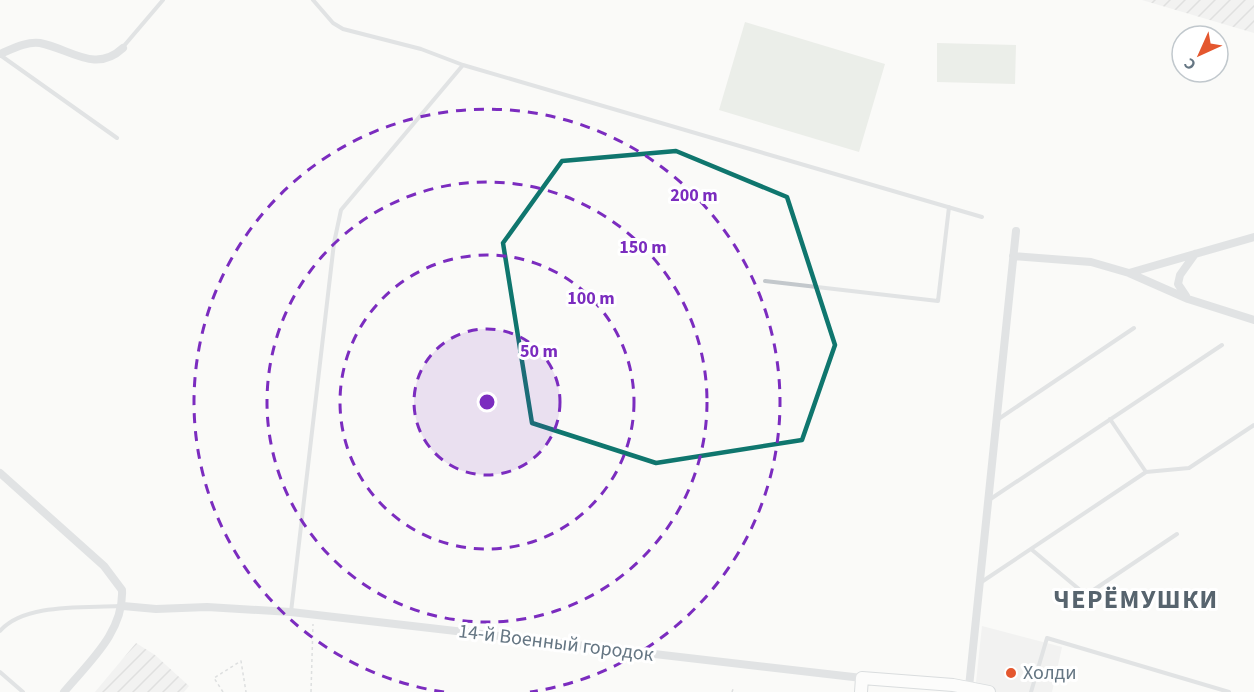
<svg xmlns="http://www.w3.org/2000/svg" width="1254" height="692" font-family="'Source Sans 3',sans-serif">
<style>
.built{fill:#e8e9e9}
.industrial{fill:url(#industrial-furrows)}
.pitch{fill:#dadfd7}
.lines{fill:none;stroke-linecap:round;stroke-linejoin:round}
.secondary-casing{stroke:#b3babf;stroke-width:14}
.path{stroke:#bbbfc2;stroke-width:1.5;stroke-dasharray:3 3;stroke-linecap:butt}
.lane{stroke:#c3c8cc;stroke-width:4}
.street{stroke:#c3c8cc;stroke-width:8}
.secondary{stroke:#fff;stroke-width:12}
.marked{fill:none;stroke:#0f766e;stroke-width:4.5;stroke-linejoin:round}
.ring{fill:none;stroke:#7b2cbf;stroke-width:3;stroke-dasharray:10 8}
.poi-dot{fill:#e4572e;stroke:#fff;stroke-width:2}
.labels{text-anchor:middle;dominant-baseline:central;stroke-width:6;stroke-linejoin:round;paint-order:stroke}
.street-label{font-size:20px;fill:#657683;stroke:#fff}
.poi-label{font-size:20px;fill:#657683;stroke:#fff;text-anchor:start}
.district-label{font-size:26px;font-weight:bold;letter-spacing:1.5px;fill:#57646e;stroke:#fff}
.centre{fill:#7b2cbf;stroke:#fff;stroke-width:3}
.ring-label{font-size:18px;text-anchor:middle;font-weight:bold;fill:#7b2cbf;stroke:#fff;stroke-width:6;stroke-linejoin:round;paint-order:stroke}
</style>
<defs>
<pattern id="industrial-furrows" width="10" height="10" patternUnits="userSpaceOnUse" patternTransform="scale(1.5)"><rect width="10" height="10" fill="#e8e9e9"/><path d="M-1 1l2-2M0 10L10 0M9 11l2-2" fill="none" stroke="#c0c1c2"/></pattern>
</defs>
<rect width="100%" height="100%" fill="#fafaf8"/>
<path class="built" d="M982,626L1062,647L1052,692H975Z"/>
<path class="industrial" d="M1142,0H1254V33Z
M136,643L155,655L189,686L184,692H95Z"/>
<path class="pitch" d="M745,22L885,64L859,152L719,110Z
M937,43L1016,45L1015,84L937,82Z"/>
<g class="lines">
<g class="secondary-casing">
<path id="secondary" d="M861,692L862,678L953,685L989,692"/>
</g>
<path class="path" d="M223,692L214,678L241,661L246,692
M311,692L313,624
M732,692L733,689"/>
<path class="lane" d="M313,0L333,23L343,29L421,49L463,65L982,217
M123,47L163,0
M0,55L117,138
M765,281L938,301L949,207
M1110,419L1146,472
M997,420L1134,328
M989,500L1222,345
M1031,549L1086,595L1177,534
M980,583L1146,472L1189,468L1254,425
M291,612L334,243L341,210L463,65
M0,631C24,603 84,608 119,606
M0,672L23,692
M1031,692L1047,638L1229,692"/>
<path class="street" d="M0,54C12,49 27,41 40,43C71,49 95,74 123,48
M1013,256L1091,262L1129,273L1188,299L1254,320
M1129,273L1254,237
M1186,296L1178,284L1180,275L1195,254
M0,473L104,566L122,590C124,632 89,662 64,692
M123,606L156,609L207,607L291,612L862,678
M969,687L1016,231"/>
<use href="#secondary" class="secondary"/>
</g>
<path d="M0 0H1254V692H0ZM676,151L787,197L835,345L802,440L656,463L532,423L503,243L562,161Z" fill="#fafaf8" fill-opacity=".55" fill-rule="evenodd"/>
<path class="marked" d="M676,151L787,197L835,345L802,440L656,463L532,423L503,243L562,161Z"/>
<circle cx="487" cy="402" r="73" fill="#7b2cbf" fill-opacity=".12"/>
<g class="ring">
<circle cx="487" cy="402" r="73"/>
<circle cx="487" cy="402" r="147"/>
<circle cx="487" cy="402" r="220"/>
<path d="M444 692A293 293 0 1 1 530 692"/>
</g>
<circle class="poi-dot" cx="1011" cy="673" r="6"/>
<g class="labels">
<g class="street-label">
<text transform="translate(556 643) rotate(7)">14-й Военный городок</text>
</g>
<g class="poi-label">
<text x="1023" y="673">Холди</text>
</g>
<g class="district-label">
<text x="1136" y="599">ЧЕРЁМУШКИ</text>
</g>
</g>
<circle cx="487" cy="402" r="9" class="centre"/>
<g class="ring-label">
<text x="694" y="201">200 m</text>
<text x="643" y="253">150 m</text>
<text x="591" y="304">100 m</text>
<text x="539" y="357">50 m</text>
</g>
<g transform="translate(1200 54) rotate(225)"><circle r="28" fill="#ffffff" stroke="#c1c8cd" stroke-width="1.5"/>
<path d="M0-4.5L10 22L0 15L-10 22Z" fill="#e4572e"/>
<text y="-9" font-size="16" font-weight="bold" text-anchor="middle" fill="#657683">С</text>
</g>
</svg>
